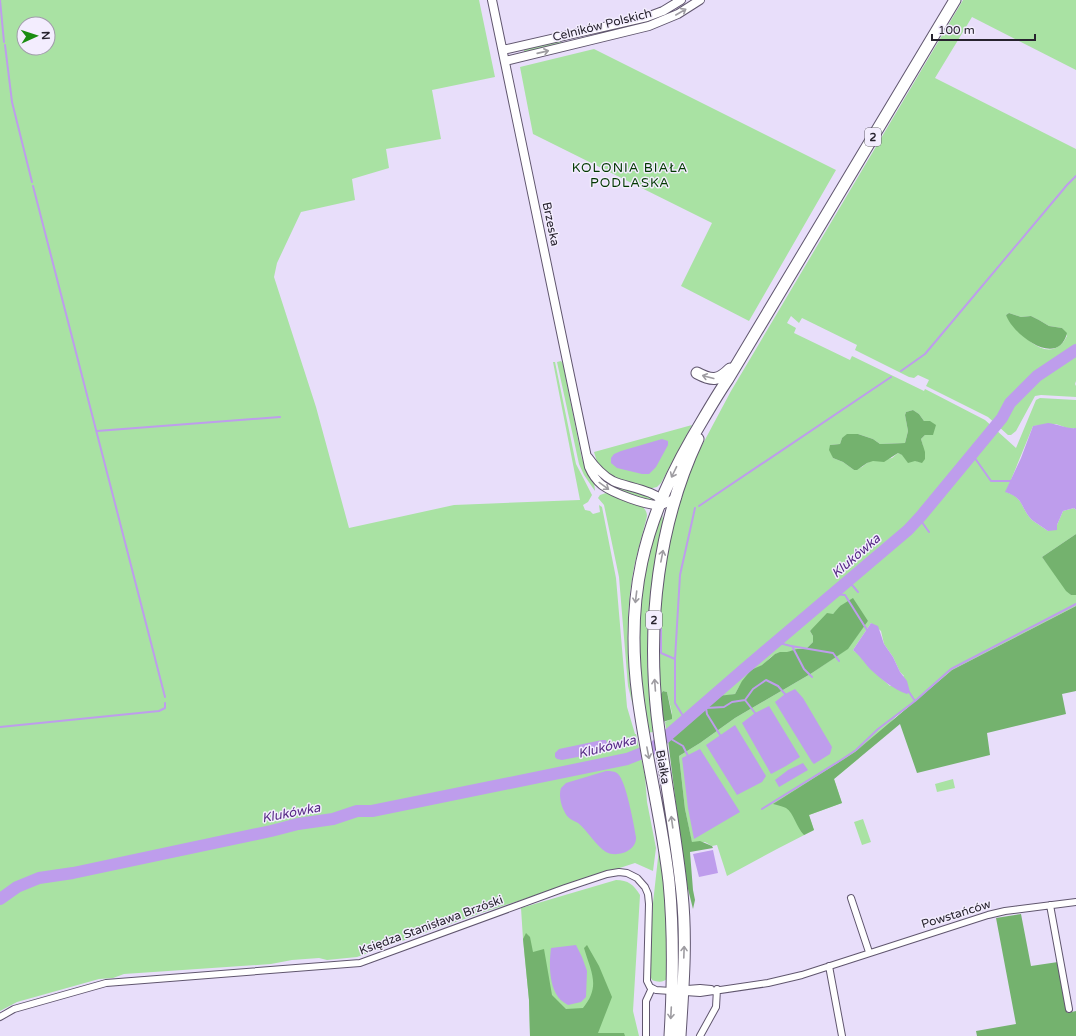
<svg xmlns="http://www.w3.org/2000/svg" width="1076" height="1036" font-family="'Varela Round',sans-serif">
<style>
.green{fill:#a9e2a3;fill-rule:evenodd}
.forest{fill:#74b26e}
.water{fill:#be9dec}
.lines{fill:none;stroke-linecap:round;stroke-linejoin:round}
.stream{stroke:#be9dec;stroke-width:2}
.river{stroke:#be9dec;stroke-width:12}
.minor-casing{stroke:#60566e;stroke-width:8}
.tertiary-casing{stroke:#60566e;stroke-width:10}
.trunk-casing{stroke:#60566e;stroke-width:13}
.minor{stroke:#fff;stroke-width:6}
.tertiary{stroke:#fff;stroke-width:8}
.trunk{stroke:#fff;stroke-width:11}
.oneway{stroke:#9e9ca1}
.labels{text-anchor:middle;dominant-baseline:central;stroke-width:3;stroke-linejoin:round;paint-order:stroke}
.shield{fill:#f3edfe;stroke:#64606c;stroke-width:1}
.shield-label{font-size:11px;font-weight:bold;fill:#27232e}
.street-label{font-size:12px;fill:#27232e;stroke:#f3edfe}
.neighbourhood-label{font-size:13px;letter-spacing:1px;fill:#023800;stroke:#f3edfe}
.water-label{font-size:13px;font-style:italic;fill:#562a85;stroke:#f3edfe}
</style>
<rect width="100%" height="100%" fill="#e8defa"/>
<path class="green" d="M0,0H479L495,77L432,90L441,139L386,149L389,168L352,179L355,200L301,212L277,263L274,277L316,407L349,528L454,505L580,500L553,362H555L576,464L592,495L588,502L583,505L585,510L590,511L593,514L600,512L599,505L602,507L616,578L627,707L635,734H636L645,776L647,802L656,848L653,871L635,863L481,913L357,957L327,960L319,958L292,960L271,964L124,974L113,978L99,979L17,1002L0,1011ZM24,24H48V48H24Z
M963,0H1076V70L972,17L935,78L1076,149V381L1075,384L1076,386V397L1041,395L1035,396L1016,431L1011,435H1008L988,417L926,386L929,380L918,375L914,378L909,377L855,350L857,345L802,318L799,323L791,316L787,323L796,328L794,333L850,360L852,356L924,391L925,389L985,420L1016,448L1036,400L1040,398L1076,400V428L1070,429L1056,424L1033,426L1006,492C1025,498 1020,508 1032,520C1037,524 1043,527 1048,531L1057,525L1063,511L1074,508L1076,510V534L1042,557L1071,595H1076V606L952,670L897,715L858,759L834,779L842,803L809,815L814,830L777,849L727,876L717,845L712,846L705,842L692,843L685,809L679,756L700,743L735,718L812,673L847,649L868,621L840,606L837,611L810,631L813,636V642L806,649C798,649 795,650 788,652C781,653 777,652 771,657C768,659 765,664 762,665C747,673 743,680 735,694L718,697L695,713L668,740L665,722L669,720L672,713L667,692L663,691L661,694L658,686V612L669,537L687,479L699,451L731,391ZM1009,313L1021,317L1031,316L1039,320L1049,326L1062,328L1067,336C1065,339 1063,344 1059,346C1040,360 1016,328 1006,315ZM913,410L919,414L924,421H930L929,435H925L921,439L923,446L919,462L898,453L892,458L876,461L873,460L867,463L862,467L854,470L843,462L833,458L830,445L840,444L842,438L858,434L873,439L880,444L905,443L908,431L905,415L906,412ZM871,623L881,631L884,644L893,657L900,672L904,676L890,686L871,669L859,655L853,650Z
M560,41L562,43L560,44L524,52V49Z
M594,49L836,170L749,321L681,286L712,223L533,134L520,67Z
M561,361L563,364L582,459L594,482L595,491L584,475L579,464L557,362Z
M692,425L661,483L657,487L648,489L617,479L609,475L598,465L594,452Z
M609,483L654,498V500L653,501L624,493L607,484Z
M606,493H611C623,498 647,502 647,516C642,537 635,558 632,579C625,623 627,666 634,710L628,686L619,577L604,505L598,498L600,495Z
M662,512L663,521L654,566L648,620L647,664L653,732L647,733L637,637L647,550Z
M953,779L955,788L937,792L935,784Z
M650,796L666,886L668,978C663,983 658,982 652,980L649,973L653,903L659,849Z
M863,819L871,842L862,845L854,822Z
M616,880C628,880 634,885 640,895L633,1011L639,1036H530L529,1000L523,939L521,908Z"/>
<path class="forest" d="M1009,313L1021,317L1031,316L1039,320L1049,326L1062,328L1067,333C1058,369 1013,335 1006,315Z
M913,410L919,414L924,421H930L936,425L933,435H925L921,439L925,452V459L922,463L915,461L908,463L902,455L898,453L884,462L873,461L867,463L857,470H854L843,462L833,458L829,450L830,445L840,444L842,438L847,434H858L873,439L880,444L905,443L908,431L905,415L906,412Z
M1076,534V595H1071L1066,591L1042,557Z
M853,598L868,621L848,649L812,673L735,718L700,743L679,756L685,809L692,842L700,841L712,846L713,848L690,852L693,890L695,900L693,909L685,877L668,740L695,713L718,696L735,694L742,681L751,670L762,665L775,654L780,652H787L797,649H806L813,642V636L810,631L827,613L833,614L840,606Z
M1076,606V691L1062,694L1066,714L987,733L990,755L917,773L900,724L834,779L842,803L809,815L814,830L804,835C796,827 794,813 786,808C782,806 777,805 773,804L855,752L952,670Z
M663,691L667,692L672,716V719L663,722L661,694Z
M1021,914L1031,966L1058,962L1067,1013L1076,1011V1036H977L976,1031L1016,1024L996,918Z
M526,933L530,937L533,952L544,949L552,995L566,1009L583,1008C601,986 591,972 584,948L587,945L599,966L612,997L598,1033H624L625,1036H530L529,1000L523,939Z"/>
<path class="water" d="M1048,423C1058,424 1067,429 1076,428V510L1074,508L1063,511L1057,525V530L1048,531C1043,527 1037,524 1032,520C1020,508 1025,498 1005,492L1021,458L1033,426Z
M662,439L668,441V445L656,467L649,474H642L617,468L611,463V458L614,454L621,451Z
M871,623L878,626L884,644L893,657L900,672L907,681L910,692L907,694C893,689 881,679 870,669C864,662 860,656 853,650Z
M795,689L803,698L832,747L830,754L814,764L812,762L775,702L785,694Z
M769,706L800,757L786,766L771,774L742,723L755,713Z
M735,725L766,776L762,782L737,795L706,745Z
M602,740H606L608,746L607,750L604,752L562,760L557,759L555,757V753L559,749Z
M700,749L740,812L694,839L688,808L682,758Z
M803,763L808,770L779,787L775,780L788,770Z
M606,771C611,771 615,771 618,774C626,781 634,825 636,837C637,851 617,858 606,852C597,847 587,830 578,823C575,821 571,820 568,817C562,810 558,796 561,788L566,783Z
M713,850L718,873L699,877L693,854Z
M576,945L582,957L587,971L586,997L581,1002L568,1005C565,1003 561,1001 558,997C549,984 549,964 551,948Z"/>
<g class="lines">
<path class="stream" d="M0,0L4,42
M5,45L12,102L32,182
M33,186L165,697
M901,371L925,354L1067,185L1076,176
M97,431L280,417
M972,454L991,481H1011
M699,506L891,377
M919,518L929,532
M847,581L853,586L858,592
M832,594L845,595L867,630
M661,627V653L675,659
M775,642L791,646L833,653L839,661
M792,646L804,669L812,677
M909,692L915,701
M745,700L755,713
M702,704L706,708L724,707L732,702L745,700L753,689L766,680L778,686L785,694
M706,708L707,714L720,735
M685,719L675,703V659L680,575L695,508
M0,727L159,711L165,708V703
M666,736L683,746L688,756
M762,809L841,760L856,750L878,729L915,701L951,669L1076,604"/>
<path class="river" d="M0,899L17,887L39,878L73,873L271,831L298,824L333,819L357,811H372L627,759L652,749L743,670L908,530L921,516L1002,418L1010,403L1037,376L1076,350"/>
<g class="minor-casing">
<path id="minor" d="M851,898L869,952
M1050,905L1069,1009
M829,966L842,1036
M687,989L700,988L711,989
M0,1017L14,1009L106,983L360,963L565,888L607,874L619,872L627,873L637,878L645,887L648,894L649,904L647,981L650,987L656,990L700,993L768,983L802,975L988,915L1005,911L1076,902
M646,1036V1001L652,988
M700,1036L716,1007L717,989"/>
</g>
<g class="tertiary-casing">
<path id="tertiary" d="M492,0L589,467C592,474 596,480 602,485C613,493 646,506 660,505C666,504 671,500 677,497
M503,50L647,17L663,11L681,0
M505,61L649,26L678,14L700,0
M588,457C595,467 602,475 613,481C626,487 656,490 664,503"/>
</g>
<g class="trunk-casing">
<path id="trunk" d="M697,373C712,381 718,381 730,369
M670,1036C673,984 674,934 669,882C662,820 646,759 638,697C625,598 643,523 692,438C704,418 715,398 728,379L955,0
M680,1036C683,988 687,941 682,893C676,834 664,775 657,715C647,622 658,524 698,439"/>
</g>
<use href="#minor" class="minor"/>
<use href="#tertiary" class="tertiary"/>
<use href="#trunk" class="trunk"/>
</g>
<defs><path id="oneway-shaft" d="M-6 0H5M1.5-3L5.5 0L1.5 3" fill="none" stroke-width="1.6" stroke-linecap="round" stroke-linejoin="round"/></defs>
<g class="oneway">
<use href="#oneway-shaft" transform="translate(681 12) rotate(-30)"/>
<use href="#oneway-shaft" transform="translate(543 52) rotate(-13)"/>
<use href="#oneway-shaft" transform="translate(708 377) rotate(-165)"/>
<use href="#oneway-shaft" transform="translate(674 472) rotate(116)"/>
<use href="#oneway-shaft" transform="translate(604 486) rotate(36)"/>
<use href="#oneway-shaft" transform="translate(662 556) rotate(-79)"/>
<use href="#oneway-shaft" transform="translate(636 597) rotate(97)"/>
<use href="#oneway-shaft" transform="translate(655 685) rotate(-94)"/>
<use href="#oneway-shaft" transform="translate(648 753) rotate(79)"/>
<use href="#oneway-shaft" transform="translate(672 822) rotate(-98)"/>
<use href="#oneway-shaft" transform="translate(684 952) rotate(-88)"/>
<use href="#oneway-shaft" transform="translate(671 1013) rotate(93)"/>
</g>
<g class="labels">
<g class="shield">
<rect x="865" y="128" width="16" height="18" rx="3"/>
<rect x="646" y="611" width="16" height="18" rx="3"/>
</g>
<g class="shield-label">
<text x="873" y="137">2</text>
<text x="654" y="620">2</text>
</g>
<g class="street-label">
<text transform="translate(602 25) rotate(-14)">Celników Polskich</text>
<text transform="translate(551 224) rotate(78)">Brzeska</text>
<text transform="translate(663 767) rotate(80)">Białka</text>
<text transform="translate(956 914) rotate(-17)">Powstańców</text>
<text transform="translate(431 925) rotate(-20)">Księdza Stanisława Brzóski</text>
</g>
<g class="neighbourhood-label">
<text x="630" y="168">KOLONIA BIAŁA<tspan x="630" dy="15">PODLASKA</tspan></text>
</g>
<g class="water-label">
<text transform="translate(856 556) rotate(-41)">Klukówka</text>
<text transform="translate(607 747) rotate(-14)">Klukówka</text>
<text transform="translate(291 813) rotate(-11)">Klukówka</text>
</g>
</g>
<g transform="translate(36 36) rotate(87)"><circle r="19" fill="#f3edfe" stroke="#a19cab"/>
<path d="M0-3L7 15L0 10L-7 15Z" fill="#198c11"/>
<text y="-6" font-size="11" font-weight="bold" text-anchor="middle" fill="#27232e">N</text>
</g>
<path d="M932 34v6h103v-6" fill="none" stroke="#27232e" stroke-width="2"/>
<text x="938" y="34" font-size="12" fill="#27232e" stroke="#f3edfe" stroke-width="3" paint-order="stroke">100 m</text>
</svg>
